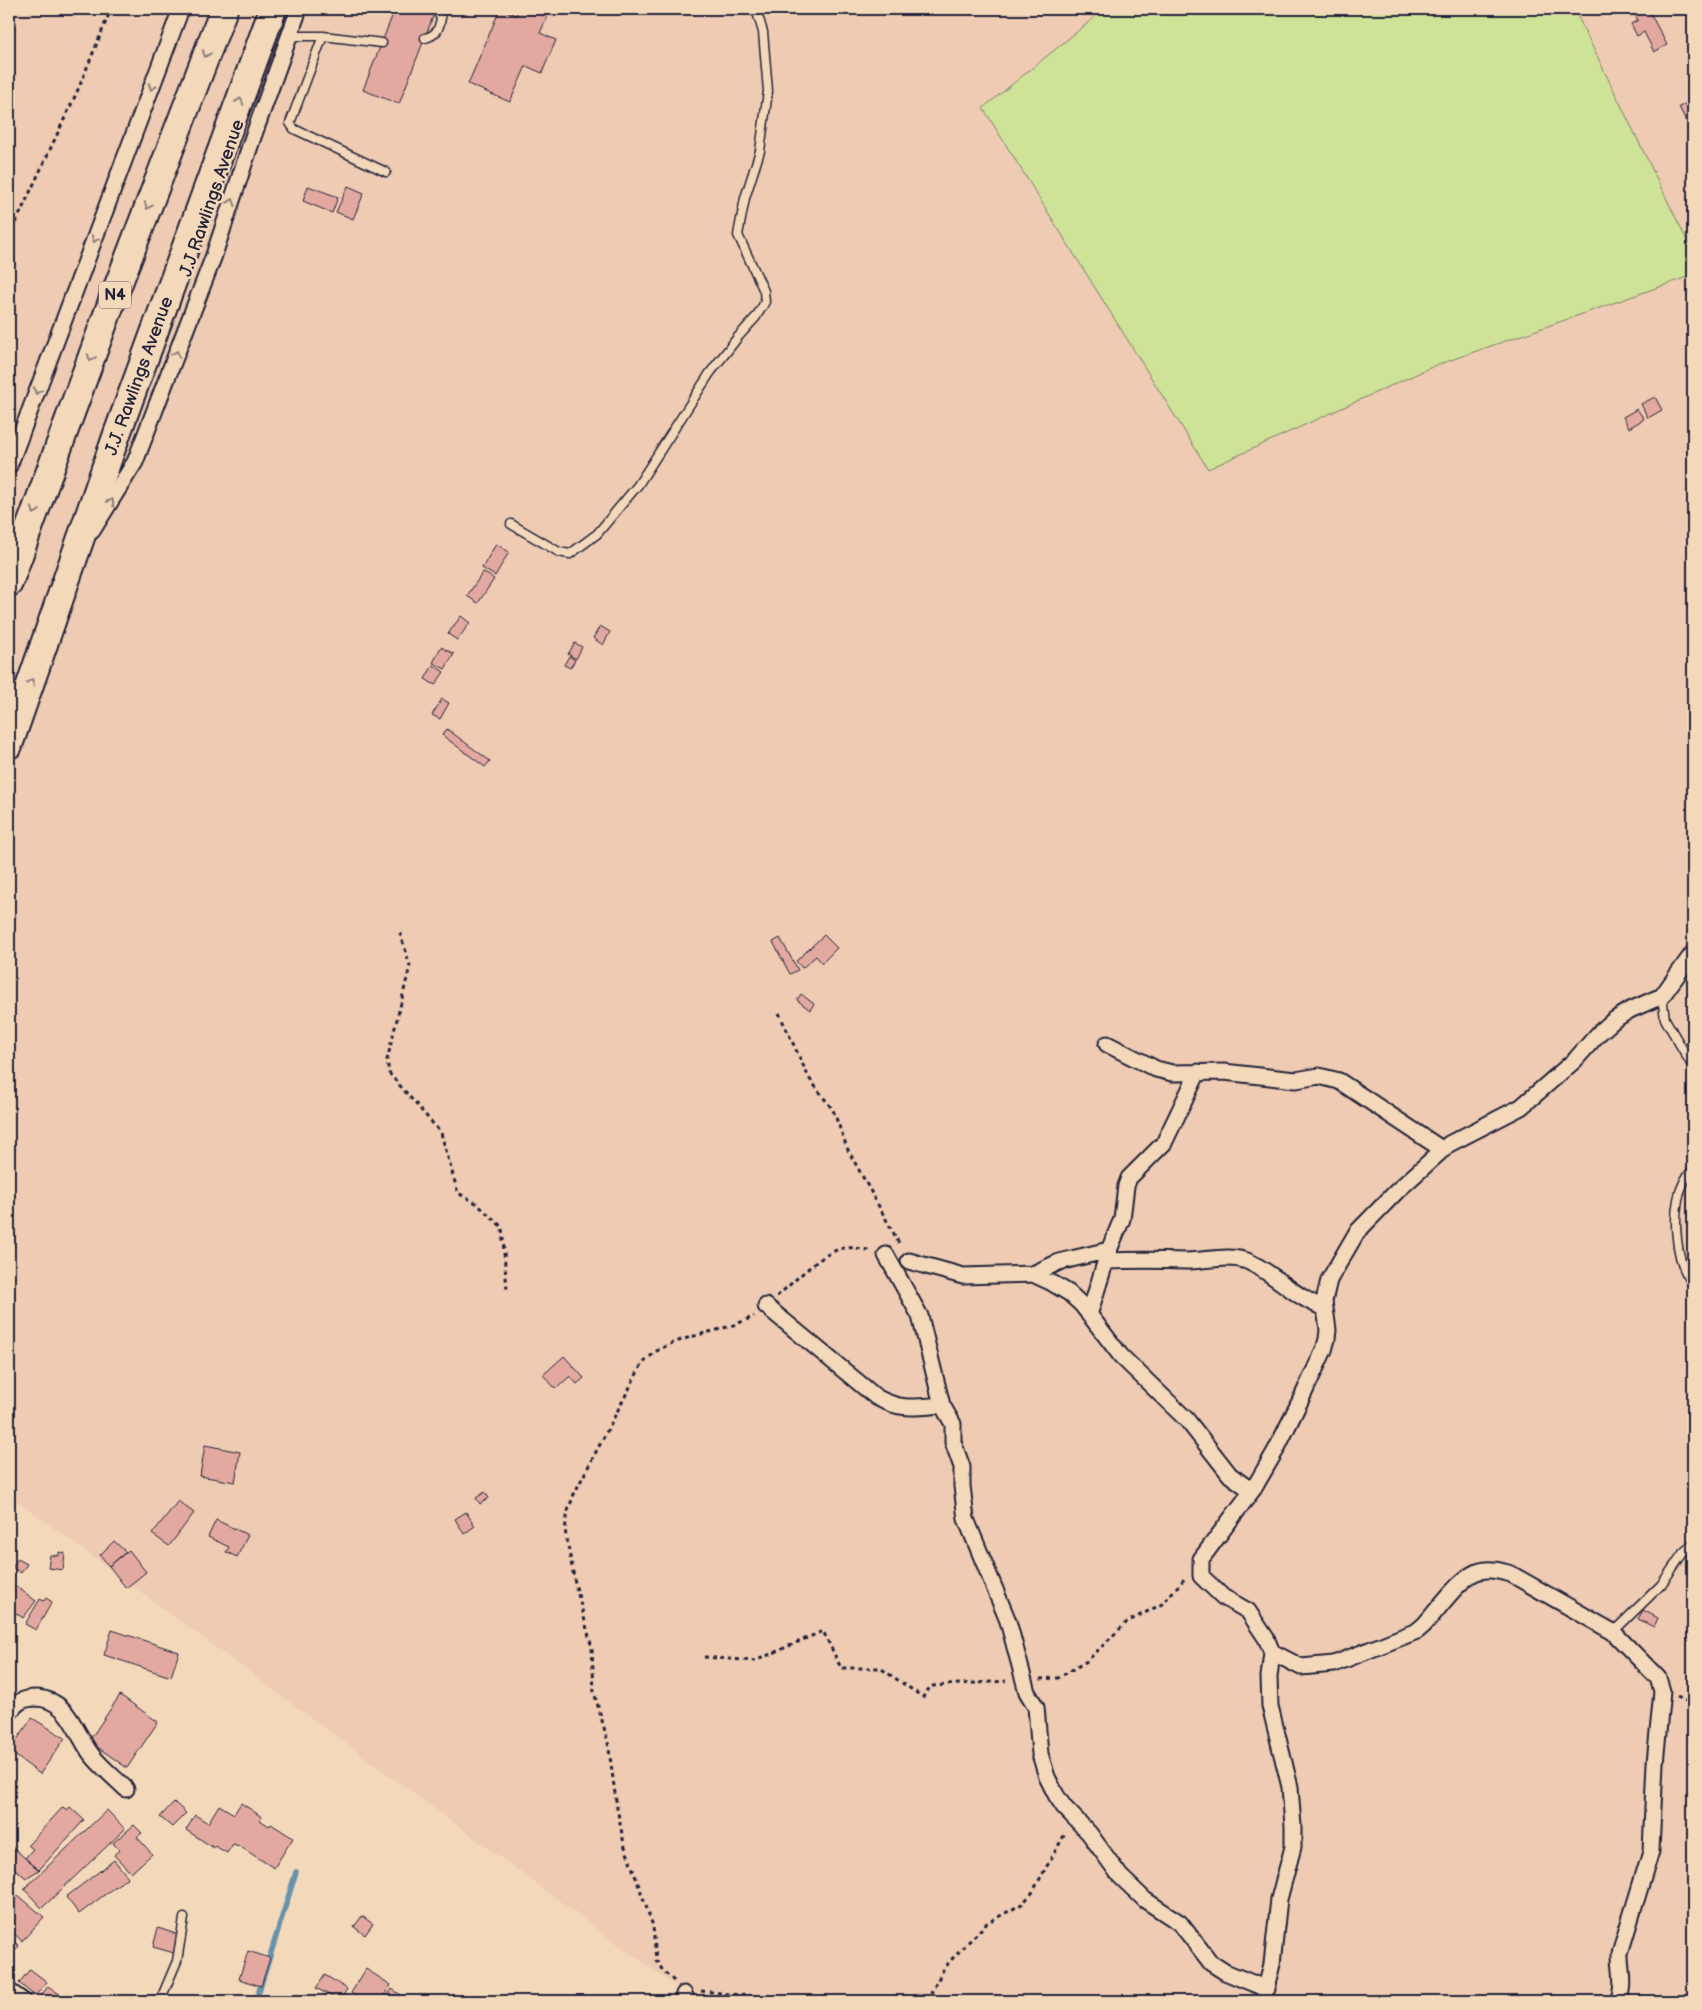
<svg xmlns="http://www.w3.org/2000/svg" width="1702" height="2010" font-family="'Balsamiq Sans',sans-serif">
<style>
.built{fill:#eecbb2}
.green{fill:#cfe398;stroke:#78826a}
.lines{fill:none;stroke-linecap:round;stroke-linejoin:round}
.stream{stroke:#6692ab;stroke-width:5.5}
.building{fill:#e3a9a0;stroke:#22223b}
.service-casing{stroke:#22223b;stroke-width:11}
.minor-casing{stroke:#22223b;stroke-width:19}
.trunk-casing{stroke:#22223b;stroke-width:30}
.path{stroke:#22223b;stroke-width:3;stroke-dasharray:4 4;stroke-linecap:butt}
.service{stroke:#f3d9ba;stroke-width:8}
.minor{stroke:#f3d9ba;stroke-width:15}
.trunk{stroke:#f3d9ba;stroke-width:26}
.oneway{stroke:#8a7e7a}
.labels{text-anchor:middle;dominant-baseline:central;stroke-width:5;stroke-linejoin:round;paint-order:stroke}
.shield{fill:#f3d9ba;stroke:#615961;stroke-width:1}
.shield-label{font-size:16px;font-weight:bold;fill:#22223b}
.street-label{font-size:18px;fill:#22223b;stroke:#f3d9ba}
</style>
<rect width="100%" height="100%" fill="#f3d9ba"/>
<filter id="ink" filterUnits="userSpaceOnUse"><feTurbulence type="fractalNoise" baseFrequency=".02" numOctaves="2"/><feDisplacementMap in="SourceGraphic" scale="10" xChannelSelector="R" yChannelSelector="G"/><feConvolveMatrix kernelMatrix="1 2 1 2 8 2 1 2 1" color-interpolation-filters="sRGB"/></filter>
<g filter="url(#ink)">
<path class="built" d="M9,9H1693V2001H695L9,1495Z"/>
<path class="green" d="M1105,9H1574L1693,253V275L1434,366L1208,469L983,108Z"/>
<g class="lines">
<path class="stream" d="M256,2001L296,1872"/>
</g>
<path class="building" d="M395,9H436L399,104L363,90Z
M500,9L516,15L519,9H545L550,11L540,33L556,40L542,73L526,66L510,102L468,84Z
M1631,9H1648L1667,45L1654,52L1644,32L1637,36L1631,24L1638,20Z
M1693,100V145L1688,135L1692,132L1679,107Z
M308,186L338,197L332,213L303,201Z
M348,186L364,193L353,219L336,212Z
M1655,397L1662,410L1648,418L1641,404Z
M1637,409L1644,419L1629,428L1623,417Z
M496,544L509,552L495,576L482,568Z
M483,572L494,579L478,603L467,596Z
M461,616L470,623L457,640L448,634Z
M600,626L610,632L603,645L593,638Z
M575,643L582,647L576,659L568,654Z
M441,647L454,654L445,669L433,663Z
M569,656L575,660L570,668L564,665Z
M433,665L444,672L435,685L425,679Z
M442,699L449,703L440,719L432,715Z
M447,729L490,761L485,767L442,735Z
M824,935L837,948L822,963L816,956L802,968L796,961Z
M780,938L798,970L790,974L773,942Z
M801,994L814,1004L810,1010L797,1000Z
M564,1356L584,1378L577,1384L570,1376L556,1389L543,1375Z
M205,1445L240,1452L235,1482L200,1476Z
M485,1492L489,1498L480,1504L476,1498Z
M178,1501L194,1513L169,1546L152,1534Z
M466,1512L475,1526L464,1534L455,1519Z
M216,1520L248,1535L237,1557L226,1552L229,1547L208,1537Z
M114,1541L126,1552L109,1566L100,1555Z
M129,1550L146,1572L126,1588L109,1566Z
M59,1552L65,1553L63,1570L48,1568L50,1555L59,1556Z
M18,1559L27,1564L21,1573L12,1567Z
M9,1581L36,1601L23,1618L9,1608Z
M46,1598L52,1602L36,1630L25,1624L40,1599L44,1601Z
M1643,1610L1658,1618L1654,1627L1638,1619Z
M112,1630L179,1652L171,1677L104,1655Z
M120,1695L158,1722L127,1768L89,1741Z
M32,1718L65,1738L40,1774L9,1751Z
M174,1802L186,1813L172,1827L160,1817Z
M241,1803L262,1817L260,1820L269,1826L271,1824L293,1838L274,1868L239,1846L233,1844L227,1853L215,1846L214,1848L186,1830L195,1815L208,1823L219,1805L234,1814Z
M63,1807L67,1810L70,1807L84,1820L39,1870L25,1858L33,1849L28,1845Z
M107,1810L125,1829L42,1908L24,1889Z
M134,1825L142,1833L137,1837L152,1854L131,1873L114,1855L119,1850L113,1843Z
M9,1844L25,1858L39,1870L26,1878L9,1864Z
M114,1860L128,1877L79,1914L66,1897Z
M18,1895L44,1917L22,1941L9,1929V1905Z
M362,1916L373,1924L365,1935L354,1927Z
M158,1928L179,1935L174,1953L153,1947Z
M9,1937L19,1946L9,1957Z
M248,1951L270,1958L261,1986L239,1979Z
M30,1969L47,1982L35,1996L19,1983Z
M366,1969L391,1985L380,2001H364L351,1993Z
M325,1975L347,1989L340,2001L316,1988Z
M48,1986L68,2000L67,2001H44L40,1998Z
M392,1989L410,2001H384Z"/>
<g class="lines">
<g class="service-casing">
<path id="service" d="M289,36H323L382,43
M323,36L290,123L294,129L386,172
M425,38C437,35 439,29 441,18L436,9
M511,524L559,552L570,554L597,534L638,485L710,373L738,337L756,317L765,302L764,291L738,235L745,198L760,151L768,91L763,32L756,9
M1662,996L1665,1019L1693,1067
M1693,1169C1690,1173 1686,1177 1684,1182C1671,1207 1674,1262 1693,1283
M1613,1632L1661,1585L1683,1553L1693,1544
M160,2001L177,1961L184,1918"/>
</g>
<g class="minor-casing">
<path id="minor" d="M9,466L181,9
M92,531L135,462L213,258L253,137L299,9
M1107,1044L1156,1069L1172,1073L1224,1072L1296,1080L1319,1076L1339,1081L1443,1150
M886,1255L920,1316L942,1405L953,1424V1442L962,1467V1486L966,1519L1008,1621L1027,1692L1036,1707L1040,1754L1047,1777L1056,1795L1064,1807L1089,1833L1120,1876L1145,1900L1180,1923L1211,1963L1225,1972L1267,1989
M909,1261L963,1276L1033,1274L1052,1283L1069,1293L1082,1305L1121,1356L1187,1420L1230,1475L1245,1486L1254,1488
M1105,1261C1132,1260 1159,1260 1186,1261C1205,1261 1229,1254 1247,1261C1275,1273 1296,1299 1325,1308
M1033,1274L1059,1262L1109,1250
M766,1306L876,1397C901,1411 915,1407 942,1405
M1089,1315L1109,1250L1122,1219L1126,1186L1129,1178L1164,1143L1198,1072
M1272,1652L1301,1667L1334,1664L1417,1631L1424,1625C1438,1610 1461,1575 1480,1571C1490,1568 1501,1571 1511,1574L1613,1632L1658,1678L1662,1691L1655,1763L1651,1851L1620,1953C1620,1971 1625,1985 1618,2001
M9,1714C16,1702 23,1698 37,1698C69,1700 75,1732 91,1754C101,1767 115,1778 126,1789
M9,1991L23,2001
M684,1994L687,2001
M1263,2001L1272,1964L1279,1899L1293,1847V1826L1290,1787L1270,1706L1269,1677L1272,1652L1266,1638L1248,1611L1223,1597L1201,1576V1559L1254,1488L1276,1450L1304,1393L1324,1350L1327,1339L1328,1330L1324,1301L1329,1280L1357,1232L1397,1191L1449,1144L1521,1107L1575,1060L1598,1034L1614,1020L1630,1010L1662,996L1693,953"/>
</g>
<g class="trunk-casing">
<path id="trunk" d="M9,583L112,301L224,9
M9,745L117,434L273,9"/>
</g>
<path class="path" d="M9,237L77,92L111,9
M400,933L410,966L387,1060L389,1073L441,1133L458,1193L476,1203L502,1227L507,1290
M779,1013L809,1078L833,1110L848,1150L899,1243
M777,1296C794,1282 823,1251 844,1248C854,1247 863,1249 872,1251
M704,1657L755,1661L823,1631L841,1668H880L923,1697L931,1686L1006,1681
M1040,1679L1058,1678L1087,1661L1127,1622L1162,1604L1185,1578
M1677,1697L1693,1704
M674,1981L663,1971L656,1960L653,1926L624,1844L617,1808L608,1742L594,1692L592,1648L575,1583L565,1530L568,1511L574,1494L642,1364C648,1359 654,1352 660,1349C690,1333 725,1332 754,1316
M701,1991L796,2001
M927,2001L943,1970L951,1960L987,1923L1022,1904L1032,1893L1066,1832"/>
<use href="#service" class="service"/>
<use href="#minor" class="minor"/>
<use href="#trunk" class="trunk"/>
</g>
<defs><path id="oneway-chevron" d="M-2-3.5L2.5 0L-2 3.5" fill="none" stroke-width="1.6" stroke-linecap="round" stroke-linejoin="round" transform="scale(1.25)"/></defs>
<g class="oneway">
<use href="#oneway-chevron" transform="translate(206 54) rotate(111)"/>
<use href="#oneway-chevron" transform="translate(152 87) rotate(110)"/>
<use href="#oneway-chevron" transform="translate(240 101) rotate(-70)"/>
<use href="#oneway-chevron" transform="translate(232 202) rotate(-71)"/>
<use href="#oneway-chevron" transform="translate(148 206) rotate(111)"/>
<use href="#oneway-chevron" transform="translate(95 239) rotate(111)"/>
<use href="#oneway-chevron" transform="translate(176 354) rotate(-69)"/>
<use href="#oneway-chevron" transform="translate(91 358) rotate(110)"/>
<use href="#oneway-chevron" transform="translate(37 391) rotate(111)"/>
<use href="#oneway-chevron" transform="translate(111 502) rotate(-58)"/>
<use href="#oneway-chevron" transform="translate(35 511) rotate(110)"/>
<use href="#oneway-chevron" transform="translate(31 682) rotate(-70)"/>
</g>
</g>
<g class="labels">
<rect class="shield" x="99" y="281.5" width="32" height="27" rx="4"/>
<g class="shield-label">
<text x="115" y="295">N4</text>
</g>
<g class="street-label">
<text transform="translate(212 198) rotate(-71)">J.J Rawlings Avenue</text>
<text transform="translate(139 376) rotate(-70)">J.J. Rawlings Avenue</text>
</g>
</g>
<rect width="1702" height="2010" fill="none" stroke="#f3d9ba" stroke-width="30"/>
<rect x="15" y="15" width="1672" height="1980" fill="none" stroke="#22223b" stroke-width="2" filter="url(#ink)"/>
</svg>
